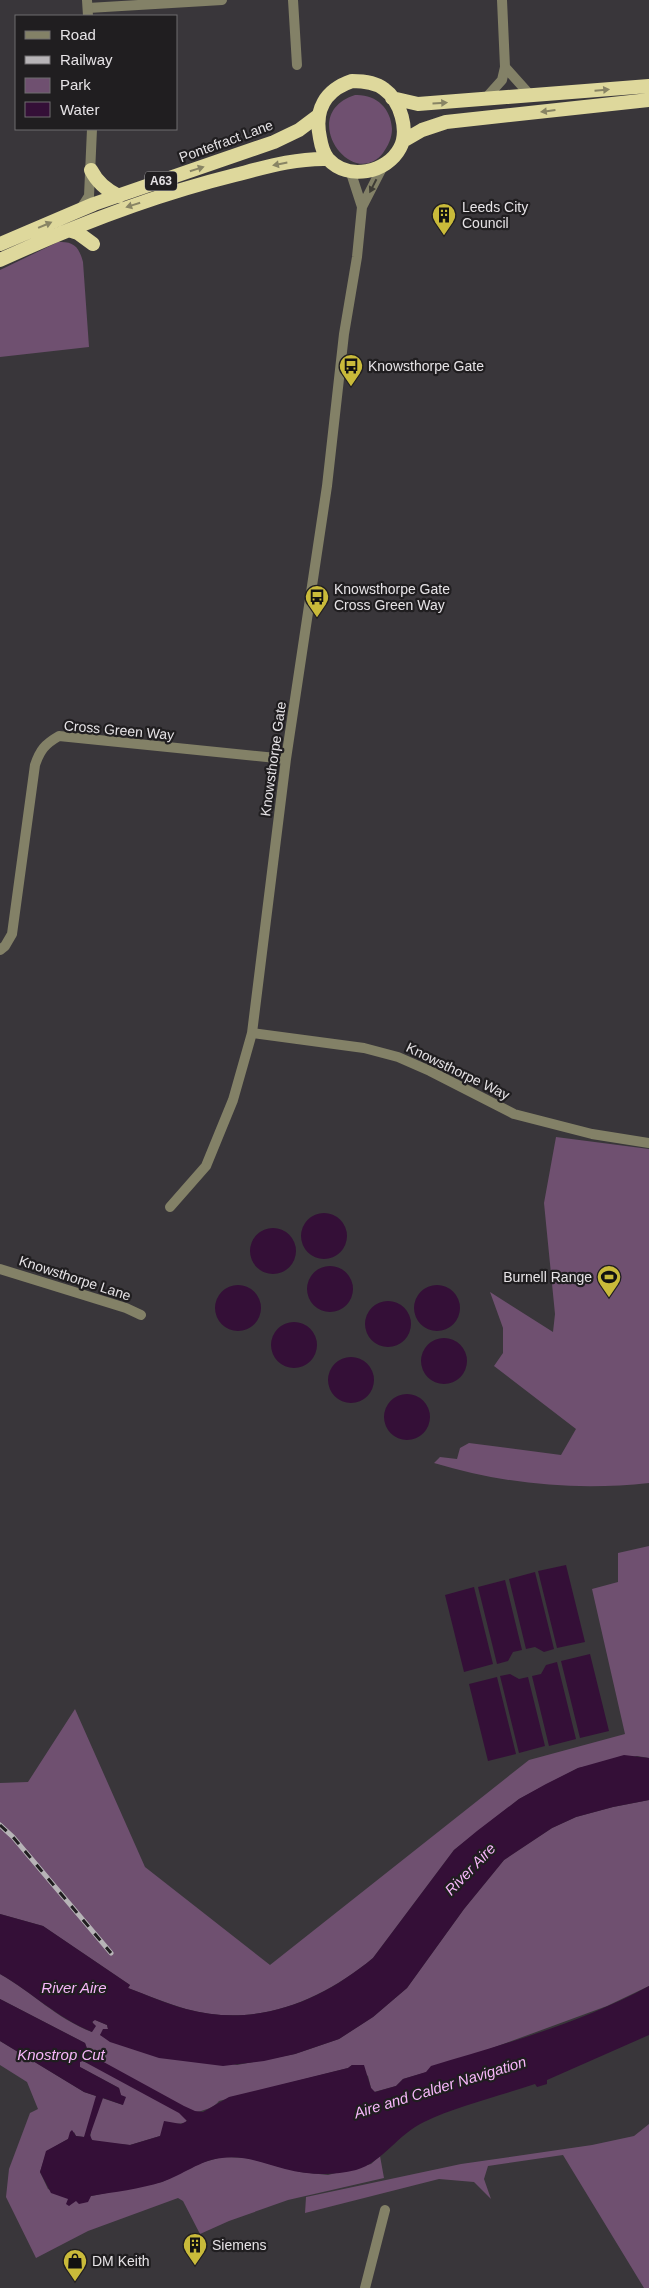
<svg xmlns="http://www.w3.org/2000/svg" width="649" height="2288" font-family="Helvetica,sans-serif">
<style>
.green{fill:#6f5070}
.water{fill:#340f37;fill-rule:evenodd}
.lines{fill:none;stroke-linecap:round;stroke-linejoin:round}
.minor{stroke:#838167;stroke-width:10}
.tertiary{stroke:#838167;stroke-width:10}
.trunk{stroke:#ded89c;stroke-width:14}
.rail-casing{stroke:#b7b4b7;stroke-width:5}
.rail{stroke:#201e20;stroke-width:3;stroke-dasharray:9;stroke-linecap:butt}
.oneway{fill:#888464}
.oneway2{fill:#3e3c35}
.labels{text-anchor:middle;dominant-baseline:central;stroke-width:4.5;stroke-linejoin:round;paint-order:stroke}
.shield{fill:#201e20;stroke:#aba8ab;stroke-width:1}
.shield-label{font-size:12px;font-weight:bold;fill:#e6e3e6}
.street-label{font-size:14px;fill:#e6e3e6;stroke:#201e20}
.poi-label{font-size:14px;fill:#e6e3e6;stroke:#201e20;text-anchor:start}
.water-label{font-size:15px;font-style:italic;fill:#f7b7fa;stroke:#201e20}
</style>
<rect width="100%" height="100%" fill="#39363a"/>
<path class="green" d="M355,95C376,94 391,108 392,129C392,138 388,146 383,153C352,192 296,114 355,95Z
M58,242C74,241 79,247 83,262L89,347L0,357V270Z
M556,1137L649,1149V1483C576,1491 504,1484 434,1463L440,1457L457,1459L460,1448L469,1443L561,1455L576,1429L494,1366L503,1353V1328L490,1292L553,1332L555,1314L544,1203Z
M649,1546V1758L637,1756L578,1768L519,1799L454,1850L373,1958C320,2002 255,2028 186,2009C166,2003 147,1995 128,1988L130,1985L43,1926L0,1914V1783L28,1782L75,1709L145,1867L270,1965L529,1760L625,1734L592,1589L618,1582V1553Z
M649,1800V1986L607,2006L427,2072L403,2079L396,2086L374,2092L371,2088L368,2076L352,2065L348,2068L219,2101C210,2112 196,2110 184,2117L187,2120L185,2123L174,2124L160,2136L130,2145L95,2142L90,2138L91,2131L84,2137L76,2136L74,2132L68,2139L47,2151L40,2172L48,2189L76,2201L91,2196L162,2182L201,2163L222,2157L248,2158L300,2172L328,2175L371,2164L380,2156L384,2178L288,2200L229,2221L200,2234L183,2201L178,2198L88,2231L36,2258L6,2197L9,2169L30,2113L38,2109L27,2082L0,2065V2041L84,2092L123,2105L119,2088L80,2067L79,2063L81,2061L99,2059L89,2054L85,2043L0,1999V1974C32,1992 57,2019 92,2032L93,2019L107,2025L108,2029L100,2035L237,2065L295,2054L339,2039L373,2017L407,1988L464,1909L504,1860L552,1828L576,1817L613,1807Z
M649,2124V2288H644L563,2155L488,2166L484,2179L491,2199L474,2182L439,2179L305,2213L306,2197L461,2164L592,2145L634,2136Z"/>
<path class="water" d="M301 1236a23 23 0 1 1 46 0a23 23 0 1 1-46 0Z
M250 1251a23 23 0 1 1 46 0a23 23 0 1 1-46 0Z
M307 1289a23 23 0 1 1 46 0a23 23 0 1 1-46 0Z
M215 1308a23 23 0 1 1 46 0a23 23 0 1 1-46 0Z
M414 1308a23 23 0 1 1 46 0a23 23 0 1 1-46 0Z
M365 1324a23 23 0 1 1 46 0a23 23 0 1 1-46 0Z
M271 1345a23 23 0 1 1 46 0a23 23 0 1 1-46 0Z
M421 1361a23 23 0 1 1 46 0a23 23 0 1 1-46 0Z
M328 1380a23 23 0 1 1 46 0a23 23 0 1 1-46 0Z
M384 1417a23 23 0 1 1 46 0a23 23 0 1 1-46 0Z
M566,1565L585,1642L557,1648L538,1571Z
M535,1572L554,1649L544,1652L535,1647L526,1649L509,1579Z
M505,1580L522,1650L513,1652L508,1661L497,1664L478,1587Z
M474,1587L493,1664L464,1672L445,1595Z
M590,1654L609,1731L580,1738L561,1661Z
M557,1662L576,1739L549,1746L532,1676L541,1674L546,1665Z
M510,1674L519,1679L528,1677L545,1746L519,1753L500,1676Z
M497,1677L516,1754L488,1761L469,1684Z
M624,1755L649,1758V1800L613,1807L576,1817L552,1828L504,1860L464,1909L407,1988L373,2017L339,2039L295,2054L264,2061L223,2066L159,2058L110,2042L100,2035L103,2029H108L107,2025L95,2020L92,2022L96,2026L92,2032C56,2017 33,1993 0,1974V1914L43,1926L130,1985L128,1988C147,1995 167,2004 186,2009C256,2028 320,2002 373,1958L454,1850L477,1831L519,1799L546,1784L578,1768Z
M649,1986V2035L547,2080V2084L537,2087L535,2084C500,2096 457,2106 424,2122C398,2134 383,2162 356,2170C332,2176 309,2175 285,2169C263,2163 244,2155 222,2158C200,2160 183,2175 162,2182C140,2189 114,2192 91,2196L88,2202L79,2204L76,2201L69,2206L66,2204L68,2199L51,2193L40,2172L46,2151L68,2139L70,2132L72,2130L76,2136L84,2137L96,2096L84,2092L0,2041V1999L85,2043L89,2054L184,2106L195,2111L203,2112L229,2097L348,2068L352,2065H364L371,2088L375,2092L396,2086L403,2079L426,2072L431,2066C504,2044 581,2023 649,1986ZM83,2061L179,2113L187,2121L181,2124L164,2121L160,2136L130,2145L92,2140L90,2135L103,2098L123,2105L126,2097L121,2095L119,2088L80,2067V2062Z"/>
<g class="lines">
<path class="minor" d="M293,0L297,65
M88,8L222,0
M505,67L531,96
M485,99L502,80L505,67L502,0
M350,170L362,207
M0,950L5,946L12,934L35,765C40,750 45,744 59,736L286,759
M252,1033L364,1048L398,1057L430,1071L514,1114L592,1134L649,1143
M170,1207L206,1166L233,1100L252,1033L286,759L327,486L344,334L357,257L362,207L383,166
M0,1269L126,1308L141,1315
M365,2288L385,2210"/>
<path class="tertiary" d="M87,0L88,16
M80,210L89,196L92,129"/>
<path class="trunk" d="M352,81C363,81 375,82 384,89C401,101 409,131 400,148C387,173 348,181 328,159C323,153 321,144 320,138C314,110 325,90 352,81Z
M392,98L418,104L649,86
M403,141L422,130L446,122L649,100
M91,170C97,182 106,190 119,196
M69,230L78,233L93,244
M0,244L94,204L274,142L299,130L319,115
M0,260C76,225 154,195 235,175C266,167 296,158 328,159"/>
<g class="rail-casing">
<path id="rail" d="M0,1825L13,1837L111,1953"/>
</g>
<use href="#rail" class="rail"/>
</g>
<defs><path id="oneway-solid" d="M-6-.8H1V-3.2L6.5 0L1 3.2V.8H-6Z" transform="scale(1.25)"/></defs>
<g class="oneway">
<use href="#oneway-solid" transform="translate(602 90) rotate(-5)"/>
<use href="#oneway-solid" transform="translate(440 103) rotate(-3)"/>
<use href="#oneway-solid" transform="translate(548 111) rotate(173)"/>
<use href="#oneway-solid" transform="translate(280 164) rotate(169)"/>
<use href="#oneway-solid" transform="translate(197 169) rotate(-18)"/>
<use href="#oneway-solid" transform="translate(133 205) rotate(163)"/>
<use href="#oneway-solid" transform="translate(45 225) rotate(-23)"/>
</g>
<use class="oneway2" href="#oneway-solid" transform="translate(373 186) rotate(117)"/>
<defs>
<g id="building-pin" transform="scale(1.25)"><path d="M0 17L-7.5 6A9.5 9.5 0 1 1 7.5 6Z" fill="#c9ba3a" stroke="#201e20"/><path d="M-4-6H4V6H1V3H-1V6H-4ZM-2.5-4.3h1.7v1.8h-1.7ZM.8-4.3h1.7v1.8H.8ZM-2.5-1h1.7V.8h-1.7ZM.8-1h1.7V.8H.8Z" fill="#111"/></g>
<g id="bus-pin" transform="scale(1.25)"><path d="M0 17L-7.5 6A9.5 9.5 0 1 1 7.5 6Z" fill="#c9ba3a" stroke="#201e20"/><path d="M-5-6H5V4H4V6H2V4H-2V6H-4V4H-5ZM-3.5-4V0h7V-4ZM-3.5 1.2v1.5H-2V1.2ZM2 1.2v1.5H3.5V1.2Z" fill="#111"/></g>
<g id="stadium-pin" transform="scale(1.25)"><path d="M0 17L-7.5 6A9.5 9.5 0 1 1 7.5 6Z" fill="#c9ba3a" stroke="#201e20"/><path d="M0-5a6.5 5 0 1 0 0 10a6.5 5 0 1 0 0-10ZM-3.5-1.8h7v3.6h-7Z" fill="#111"/></g>
<g id="shop-pin" transform="scale(1.25)"><path d="M0 17L-7.5 6A9.5 9.5 0 1 1 7.5 6Z" fill="#c9ba3a" stroke="#201e20"/><path d="M-5-2.5h2.3a2.7 3.5 0 0 1 5.4 0H5L5.5 6h-11ZM-1.5-2.5h3a1.5 2.3 0 0 0-3 0Z" fill="#111"/></g>
</defs>
<g fill-rule="evenodd">
<use href="#building-pin" x="444" y="215"/>
<use href="#bus-pin" x="351" y="366"/>
<use href="#bus-pin" x="317" y="597"/>
<use href="#stadium-pin" x="609" y="1277"/>
<use href="#building-pin" x="195" y="2245"/>
<use href="#shop-pin" x="75" y="2261"/>
</g>
<g class="labels">
<rect class="shield" x="145" y="171.5" width="32" height="19" rx="4"/>
<g class="shield-label">
<text x="161" y="181">A63</text>
</g>
<g class="street-label">
<text transform="translate(226 141) rotate(-20)">Pontefract Lane</text>
<text transform="translate(119 730) rotate(5)">Cross Green Way</text>
<text transform="translate(273 759) rotate(-82)">Knowsthorpe Gate</text>
<text transform="translate(458 1071) rotate(26)">Knowsthorpe Way</text>
<text transform="translate(75 1278) rotate(18)">Knowsthorpe Lane</text>
</g>
<g class="poi-label">
<text x="462" y="207">Leeds City<tspan x="462" dy="16">Council</tspan></text>
<text x="368" y="366">Knowsthorpe Gate</text>
<text x="334" y="589">Knowsthorpe Gate<tspan x="334" dy="16">Cross Green Way</tspan></text>
<text x="592" y="1277" text-anchor="end">Burnell Range</text>
<text x="212" y="2245">Siemens</text>
<text x="92" y="2261">DM Keith</text>
</g>
<g class="water-label">
<text transform="translate(470 1869) rotate(-46)">River Aire</text>
<text x="74" y="1987">River Aire</text>
<text x="61" y="2054">Knostrop Cut</text>
<text transform="translate(440 2087) rotate(-17)">Aire and Calder Navigation</text>
</g>
</g>
<rect x="15" y="15" width="162" height="115" fill="#201e20" stroke="#6f6d6f"/>
<rect x="25" y="31" width="25" height="8" fill="#838167" stroke="#6f6d6f"/>
<text x="60" y="40" font-size="15" fill="#e6e3e6">Road</text>
<rect x="25" y="56" width="25" height="8" fill="#b7b4b7" stroke="#6f6d6f"/>
<text x="60" y="65" font-size="15" fill="#e6e3e6">Railway</text>
<rect x="25" y="78" width="25" height="15" fill="#6f5070" stroke="#6f6d6f"/>
<text x="60" y="90" font-size="15" fill="#e6e3e6">Park</text>
<rect x="25" y="102" width="25" height="15" fill="#340f37" stroke="#6f6d6f"/>
<text x="60" y="115" font-size="15" fill="#e6e3e6">Water</text>
</svg>
